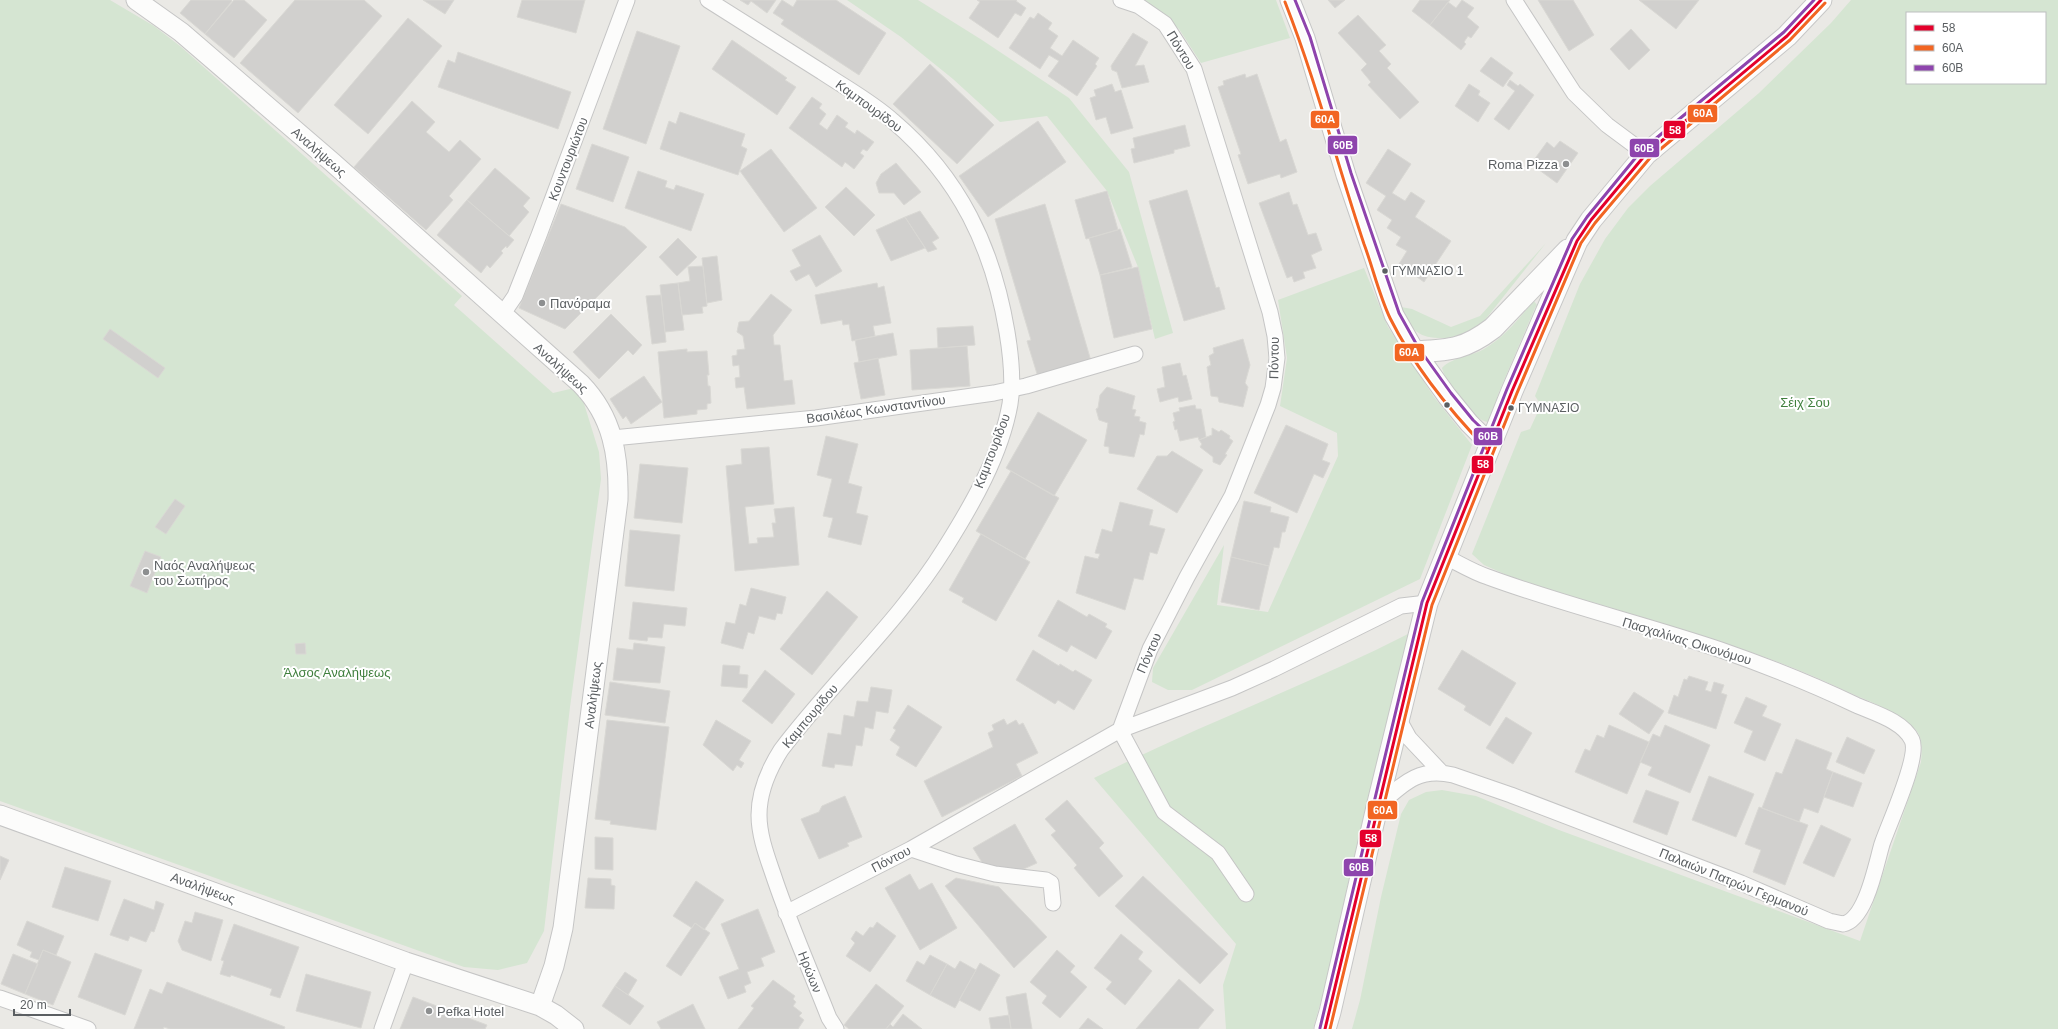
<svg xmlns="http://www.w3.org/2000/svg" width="2058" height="1029" font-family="Arial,sans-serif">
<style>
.green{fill:#d5e5d2;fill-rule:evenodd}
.building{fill:#d1d0ce;stroke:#d9d8d4}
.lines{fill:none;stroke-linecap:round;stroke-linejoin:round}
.minor-casing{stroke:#c5c5c5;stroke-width:17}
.tertiary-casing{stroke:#c5c5c5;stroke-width:21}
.secondary-casing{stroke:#c7c7c7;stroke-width:23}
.minor{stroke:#fcfcfb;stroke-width:15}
.tertiary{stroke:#fcfcfb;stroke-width:19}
.secondary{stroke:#fcfcfb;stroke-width:21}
.bus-1-casing{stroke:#fff;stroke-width:6}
.bus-2-casing{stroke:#fff;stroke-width:6}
.bus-3-casing{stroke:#fff;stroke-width:6}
.bus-1{stroke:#e4002b;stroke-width:3}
.bus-2{stroke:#f26522;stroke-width:3}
.bus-3{stroke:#8e44ad;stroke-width:3}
.poi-dot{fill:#8d8f90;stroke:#fff;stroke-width:1.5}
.bus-dot{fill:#5b5f62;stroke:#fff;stroke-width:1.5}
.labels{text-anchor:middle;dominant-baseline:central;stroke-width:4;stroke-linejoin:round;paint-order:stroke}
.bus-label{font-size:12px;fill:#5b5f62;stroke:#fff;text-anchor:start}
.street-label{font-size:13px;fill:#5b5f62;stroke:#fff}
.poi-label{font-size:13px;fill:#5b5f62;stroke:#fff;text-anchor:start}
.park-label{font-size:13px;fill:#3f7f3d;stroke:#fff}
.line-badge{stroke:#fff;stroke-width:1.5}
.badge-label{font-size:11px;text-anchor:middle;font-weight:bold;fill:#fff}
</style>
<rect width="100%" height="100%" fill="#eae9e5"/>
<path class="green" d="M0,0H110L154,26L180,46L462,296L454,305L553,393L574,388L581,394L599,452L601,479L570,707L544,931L527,963L498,970L464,967L0,801Z
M847,0H918L982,40L1069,98L1129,172L1173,333L1155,339L1138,267L1107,191L1047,116L1000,122L953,79L901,37Z
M1142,0H1276L1290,38L1201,63L1179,29Z
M1851,0H2058V1029H1352L1360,1000L1381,897L1401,814L1409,800L1426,792L1442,790L1476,796L1559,830L1860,941L1921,762C1922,751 1923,736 1914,728C1897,711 1870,702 1848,692C1740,640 1622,614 1509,576L1484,565L1472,554L1521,432L1530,429L1541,405L1535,396L1580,284L1605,239L1628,208L1650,186L1759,93L1831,23ZM1907,13H2045V83H1907Z
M1546,243L1477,330C1467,338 1460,337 1448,338C1420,339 1412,333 1401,307L1412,309L1451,327L1480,316Z
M1364,268L1388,327L1434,397L1472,445L1420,579L1192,690H1168L1152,682L1153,668L1224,545L1217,605L1268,612L1338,456L1337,433L1280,406L1287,358L1278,300Z
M1534,301L1537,305L1535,308L1499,392L1490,420L1488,422C1475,422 1444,380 1442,368C1452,357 1472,356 1484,349C1505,337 1519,318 1534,301Z
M1410,633L1353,861L1325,987L1313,1029H1226L1223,985L1236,944L1094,778C1197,726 1306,686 1410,633Z"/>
<path class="building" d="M191,0H231L232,1L205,34L180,13Z
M234,0H244L267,20L234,58L205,34Z
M295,0H364L382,16L298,113L240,63Z
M423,0H454L445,14Z
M522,0H585L576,33L517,17Z
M740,0H776L767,13L751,1L748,5Z
M782,0L793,7L797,0H836L886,33L859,75L781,24L784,20L773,13Z
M977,0H1017L1016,1L1026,8L1021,16L1015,13L998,38L969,18L980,2Z
M1328,0H1345L1335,8Z
M1420,0H1450L1430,25L1412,11Z
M1462,0L1474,8L1467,17L1479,27L1471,38L1468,36L1464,42L1466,44L1461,50L1430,25L1448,2L1456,8Z
M1538,0H1573L1594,35L1569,51Z
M1639,0H1699L1676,29Z
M1038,13L1052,23L1048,29L1058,36L1050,48L1062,56L1073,40L1099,58L1095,64L1097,66L1077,96L1048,76L1059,61L1049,55L1040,69L1009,48L1030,17L1034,19Z
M1358,15L1386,45L1379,51L1391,64L1387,68L1419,102L1400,119L1368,85L1371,82L1361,70L1367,64L1338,33Z
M408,18L442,46L368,134L334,105Z
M1631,29L1650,50L1629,70L1610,49Z
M637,31L680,46L646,144L603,129Z
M1133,33L1148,42L1135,66L1144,65L1149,82L1122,88L1117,72L1112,70L1111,66Z
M732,40L787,78L785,80L796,87L777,115L712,69Z
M458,52L571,92L558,129L438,87L448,60L455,63Z
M1491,57L1513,73L1503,87L1480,71Z
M930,64L994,125L957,164L893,104Z
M1245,74L1246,78L1257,74L1280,142L1286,139L1297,172L1281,178L1280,174L1248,184L1238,155L1241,154L1218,87L1224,85L1223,81Z
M1510,80L1518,86L1520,84L1534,95L1509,130L1494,119L1515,91L1507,85Z
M1112,84L1115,92L1121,90L1133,128L1111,134L1106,117L1096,120L1090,98L1096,96L1094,90Z
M1469,84L1480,91L1478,95L1490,103L1478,122L1455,106Z
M812,97L822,104L819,108L826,114L819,124L827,130L837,115L848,123L845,127L855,134L857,130L874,142L867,151L863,149L860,153L864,156L854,169L845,162L842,167L789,128Z
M412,101L435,122L426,132L449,152L460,140L481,159L449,196L453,200L426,230L354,167Z
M680,112L745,134L741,146L747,149L738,175L660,149L669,121L676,124Z
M1038,121L1066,162L988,217L959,176Z
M1185,125L1190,146L1174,150V153L1134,163L1131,149L1135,148L1133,138Z
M1560,141L1578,153L1557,183L1531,164L1547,142L1554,148Z
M592,144L629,157L613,202L576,189Z
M771,149L817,208L784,232L740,171Z
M1388,149L1411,164L1392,193L1405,201L1411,192L1425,201L1415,217L1451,241L1424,282L1399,264L1407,251L1396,245L1401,237L1387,228L1392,220L1377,210L1386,196L1366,183Z
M896,163L921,192L904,205L894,193H879L876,183L881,174Z
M495,168L530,198L523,206L529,212L509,236L467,200Z
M638,171L667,181L665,187L674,190L676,185L704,194L691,231L625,208Z
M846,187L875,215L854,236L825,207Z
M1187,190L1216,288L1219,287L1225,309L1184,321L1149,201Z
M1107,191L1118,230L1086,239L1075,200Z
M1289,192L1293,205L1297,204L1308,235L1316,233L1322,250L1311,255L1316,268L1303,272L1305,278L1294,282L1292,276L1287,278L1259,203Z
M467,200L514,240L507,248L506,246L501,251L503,253L490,268L487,265L481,273L437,235Z
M561,204L625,227L647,247L565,329L519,308Z
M1045,204L1091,361L1038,377L1027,341L1031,340L995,219Z
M920,211L939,238L932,242L937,249L928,252L905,217Z
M905,217L925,248L891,261L876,230Z
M1120,229L1132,267L1100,275L1089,238Z
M820,235L842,271L816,287L809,274L796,281L790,271L801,266L792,250Z
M678,238L697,257L677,276L659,257Z
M717,256L722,300L707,303L702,258Z
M703,266L707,306L702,307L703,313L682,315L678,283L690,281L688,267Z
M1138,267L1152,329L1114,338L1100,275Z
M678,283L684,330L665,332L660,285Z
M877,283L878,288L884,286L891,323L873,326L875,336L852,341L849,324L843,325L842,320L821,324L815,295Z
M771,294L792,310L773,335L774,345H780L784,381L792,380L795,404L747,409L744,387L736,388L735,378L740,377L739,365L733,366L732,356L737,355V350L745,349L743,336L737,332L739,322L749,321Z
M661,295L666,342L652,344L646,296Z
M611,314L642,345L633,355L628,350L599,379L573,352Z
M973,326L975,345L938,348L937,328Z
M110,329L165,368L158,378L103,339Z
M893,333L897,355L859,362L855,340Z
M1243,339L1250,365L1245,383L1248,387L1243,407L1219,402L1218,397L1211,396L1207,367L1211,365L1209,356L1214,353L1213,348Z
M967,346L970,386L912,390L910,350Z
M687,349V352L707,351L709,375H707L708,386H710L711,403L707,404V409L697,410V414L664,418L658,352Z
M878,358L885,395L861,399L854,363Z
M1180,363L1183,376L1186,375L1192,399L1179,402L1178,397L1160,402L1157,389L1165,387L1162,367Z
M644,376L662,402L631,424L626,416L623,419L610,399Z
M1107,387L1135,396L1132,409L1136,410L1134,416L1140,417L1139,421L1146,423L1144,435L1140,434L1134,457L1109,453V447L1104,446L1108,423L1099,420L1096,409L1098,408L1100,395Z
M1195,405L1196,409H1201L1206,437L1199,440L1198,437L1180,441L1177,429L1175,430L1173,422L1175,421L1173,413L1180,411L1179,408Z
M1038,412L1087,440L1054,496L1006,468Z
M1286,425L1328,444L1322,460L1330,463L1323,478L1314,474L1297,513L1254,493Z
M1212,428L1219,432L1221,430L1230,436L1229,438L1233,441L1225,454L1227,455L1220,465L1213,462V457L1200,447L1202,444L1199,440L1212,435Z
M826,436L858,444L848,483L862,487L856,513L868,516L861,545L828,537L833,518L823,516L832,479L817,475Z
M769,447L774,504L745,507L749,544L758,543L757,538L774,537L772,523H776L774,509L794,507L799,565L735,571L726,466L742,464L741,449Z
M1172,451L1203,470L1177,513L1137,489L1157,456H1167Z
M640,464L688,468L682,523L634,518Z
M1011,471L1059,498L1025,559L976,531Z
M175,499L185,506L166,534L155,527Z
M1244,501L1271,507L1270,512L1289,517L1285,532H1282L1279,548L1274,547L1269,566L1231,557Z
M1120,502L1153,510L1149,525L1165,529L1157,554L1150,552L1143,580L1134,578L1125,610L1076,593L1085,556L1098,559L1100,554L1095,553L1102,529L1112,532Z
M630,530L680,535L674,591L625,586Z
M981,534L1030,562L996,621L962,602L964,598L949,590Z
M145,551L161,557L147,593L130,586Z
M1231,557L1269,566L1259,610L1221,602Z
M751,588L786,597L782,614L777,613L775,620L759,616L754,634L748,632L743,649L721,643L726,622L735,624L740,604L746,606Z
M827,591L858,617L812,675L780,649Z
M1058,600L1087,617L1089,614L1107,624L1105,627L1112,631L1096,659L1071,645L1067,652L1038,636Z
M633,602L687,608L685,626L664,624L662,638L648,637L647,641L629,639Z
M305,643L306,654H296L295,644Z
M634,643L665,647L660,683L613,680L617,648L633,650Z
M1033,650L1059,666L1060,664L1073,672L1075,670L1092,680L1074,710L1058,700L1055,704L1016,680Z
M1462,650L1516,683L1490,726L1464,710L1466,706L1438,689Z
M723,665L740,666L739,674L748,675L747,688L721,686Z
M765,670L795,694L772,724L742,701Z
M1689,676L1708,682L1705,690L1711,692L1714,682L1724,685L1721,693L1727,695L1716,729L1668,713L1674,695L1678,697L1684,679L1687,680Z
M610,682L670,691L665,723L605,715Z
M871,687L892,690L888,713L876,711L873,729L865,727L862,746L856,745L852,766L835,764L834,768L822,766L828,733L841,735L844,715L854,717L857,701L868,702Z
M1634,692L1664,711L1649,734L1619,714Z
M1746,697L1767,706L1762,716L1781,724L1765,761L1744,752L1753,731L1734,723Z
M908,705L942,727L916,767L896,755L900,747L890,740L896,730L893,728Z
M1506,717L1532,733L1513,764L1486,748Z
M1004,719L1007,725L1016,720L1019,725L1023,723L1038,753L1016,764L1022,776L942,817L924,781L993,747L988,733L994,730L992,725Z
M607,720L669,727L656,830L610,824L611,821L595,819Z
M716,720L751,741L739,760L744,763L741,768L737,765L733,771L703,745Z
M1609,725L1649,742L1627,794L1575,772L1585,749L1590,751L1597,735L1604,738Z
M1665,725L1710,745L1690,793L1648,775L1652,767L1640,762L1653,734L1660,737Z
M1847,737L1875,750L1864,774L1836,762Z
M1796,739L1832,753L1826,769L1833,772L1818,813L1804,808L1799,822L1762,808L1776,772L1782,774Z
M1833,772L1862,783L1853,807L1824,797Z
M1709,776L1754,794L1736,837L1692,820Z
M1646,790L1679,802L1667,835L1633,822Z
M845,796L862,837L847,843L849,846L819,859L801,819L819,812L822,806Z
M1067,800L1104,843L1099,848L1123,876L1099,897L1074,868L1077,865L1051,835L1056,831L1045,819Z
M1759,807L1808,825L1785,885L1753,872L1761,850L1745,844Z
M1015,824L1037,863L1017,872L985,867L973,848Z
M1821,825L1851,839L1834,877L1803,863Z
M595,837L613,838V870L595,869Z
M0,856L9,860L0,880Z
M65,867L111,881L98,921L52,907Z
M910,874L919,890L932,883L957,928L920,950L885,888Z
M1143,876L1228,954L1200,984L1115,906Z
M588,878L611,879V885L615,886L614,909L585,908Z
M956,878L999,887L1047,937L1014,968L945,886Z
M696,881L724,900L704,930L695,923L692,928L673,916Z
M124,899L154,910L156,901L164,904L154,932L151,931L146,942L130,936L128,941L110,935Z
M758,909L775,952L761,958L764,966L747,972L751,983L744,986L746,992L728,999L719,977L739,969L721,924Z
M195,912L223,920L211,961L182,950L178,941L185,921L192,923Z
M27,921L64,936L56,955L43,950L39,960L30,957L32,952L17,945Z
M877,922L896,936L870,972L846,956L855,943L851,939L856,931L863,936L870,927L873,928Z
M695,923L710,933L681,976L666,966Z
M234,924L299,947L280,998L270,995L272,989L231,975L230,977L220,974L224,961L221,960Z
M1121,934L1143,952L1138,959L1152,971L1125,1005L1106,989L1112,982L1094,968Z
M43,950L71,962L53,1005L25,994Z
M1057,950L1075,966L1070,972L1087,987L1060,1018L1042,1003L1047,996L1030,982Z
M95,953L142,970L125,1015L78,997Z
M13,954L38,964L25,994L1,984Z
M930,955L947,964L930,995L906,981L917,961L924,965Z
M960,961L976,970L955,1008L930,995L947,964L955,969Z
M980,963L1000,975L980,1011L959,1000Z
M625,972L637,980L628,995L615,986Z
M306,974L371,992L361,1028L296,1011Z
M1179,979L1214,1010L1198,1029H1136Z
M773,980L795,996L793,999L796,1002L793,1006L802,1013L799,1016L804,1020L798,1029H738L754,1008L751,1006Z
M167,982L285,1027L284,1029H170L164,1027L163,1029H134L150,989L162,994Z
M876,984L904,1006L886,1029H849L844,1025Z
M615,986L644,1006L630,1025L602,1006Z
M1026,993L1032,1029H1011L1006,997Z
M413,997L487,1025L485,1029H400Z
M693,1004L705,1029H661L657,1022Z
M903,1014L922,1029H886L890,1024L893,1027Z
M1009,1015L1011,1029H991L989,1018Z
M1088,1018L1103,1029H1079Z"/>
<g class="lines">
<g class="minor-casing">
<path id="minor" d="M708,0C746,24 784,48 822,72C846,88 872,102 893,121C960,178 993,248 1007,332C1011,356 1014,381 1010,404C1001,455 972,505 945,548C899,622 833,681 781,750C769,769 759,791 759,815C759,837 768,859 775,880C791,927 811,972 829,1018L836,1029
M1121,0L1139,6L1165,24L1194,69L1270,312L1275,336L1277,358L1273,388L1268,405L1232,496L1187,577L1150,649L1120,730L1164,812L1218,853L1246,894
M1514,0L1574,93L1607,125L1646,154
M502,315L515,296L539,235L627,0
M613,438L816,418L994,393L1026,386L1135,354
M1399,720L1409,738L1441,772
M1377,807C1403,784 1417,767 1453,775L1511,795L1741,883L1829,921L1843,924C1866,920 1876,864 1882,844C1889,823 1920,757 1912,740C1903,721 1874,713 1856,705C1812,684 1767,666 1721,650C1644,624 1564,605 1488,577C1473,572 1460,564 1446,557
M911,849L956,864L995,874L1046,880L1051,883L1053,903
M786,913L911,849L1120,730L1232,688L1274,669L1401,606L1427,603
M0,998L88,1029
M382,1029L406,962"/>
</g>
<g class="tertiary-casing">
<path id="tertiary" d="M136,0L181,32L332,162L581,384C613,417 619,456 618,500L563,928L554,966L540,1006
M1290,0L1305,38L1346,175L1394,315L1414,350L1447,396L1469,423L1491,445
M0,815L406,962L540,1006L556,1015L574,1029"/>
</g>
<g class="secondary-casing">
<path id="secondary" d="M1415,352C1450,350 1464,350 1493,328L1568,250
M1325,1029L1330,1012L1377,807L1427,603L1512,391L1577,241L1591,220L1646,154L1787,36L1821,0"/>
</g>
<use href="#minor" class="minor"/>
<use href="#tertiary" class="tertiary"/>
<use href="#secondary" class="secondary"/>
<g class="bus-1-casing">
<path id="bus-1" d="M1325,1029L1427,603L1512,391L1577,241L1591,220L1646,154L1787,36L1821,0"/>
</g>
<g class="bus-2-casing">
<path id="bus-2" d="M1285,2C1316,81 1337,163 1364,244C1373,268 1379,295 1390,318C1414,366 1450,411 1487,449
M1330,1029L1432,605L1517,393L1581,243L1595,223L1650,158L1790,40L1825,3"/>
</g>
<g class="bus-3-casing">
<path id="bus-3" d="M1295,0L1310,37L1351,173L1399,313L1418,347L1451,393L1473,420L1495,441
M1320,1028L1422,602L1507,389L1572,239L1587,217L1642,150L1784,32L1814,0"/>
</g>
<use href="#bus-1" class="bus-1"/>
<use href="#bus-2" class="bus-2"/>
<use href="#bus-3" class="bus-3"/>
</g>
<g class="poi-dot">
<circle cx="1566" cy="164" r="4"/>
<circle cx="542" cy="303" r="4"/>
<circle cx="146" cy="572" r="4"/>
<circle cx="429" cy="1011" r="4"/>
</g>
<g class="bus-dot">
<circle cx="1385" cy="271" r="3.5"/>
<circle cx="1447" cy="405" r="3.5"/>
<circle cx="1511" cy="408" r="3.5"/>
</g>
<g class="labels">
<g class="bus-label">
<text x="1392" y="271">ΓΥΜΝΑΣΙΟ 1</text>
<text x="1518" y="408">ΓΥΜΝΑΣΙΟ</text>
</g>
<g class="street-label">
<text transform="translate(1181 50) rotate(59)">Πόντου</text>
<text transform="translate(869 106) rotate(36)">Καμπουρίδου</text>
<text transform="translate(319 152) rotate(41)">Αναλήψεως</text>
<text transform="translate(568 159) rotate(-69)">Κουντουριώτου</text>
<text transform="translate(1274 358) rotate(-89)">Πόντου</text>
<text transform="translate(561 368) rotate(42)">Αναλήψεως</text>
<text transform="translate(876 409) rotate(-8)">Βασιλέως Κωνσταντίνου</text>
<text transform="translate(992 451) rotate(-69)">Καμπουρίδου</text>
<text transform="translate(1687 641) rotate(17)">Πασχαλίνας Οικονόμου</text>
<text transform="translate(1149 653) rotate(-66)">Πόντου</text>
<text transform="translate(593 695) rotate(-83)">Αναλήψεως</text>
<text transform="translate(810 716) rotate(-50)">Καμπουρίδου</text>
<text transform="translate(891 859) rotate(-27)">Πόντου</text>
<text transform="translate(1734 882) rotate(22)">Παλαιών Πατρών Γερμανού</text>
<text transform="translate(203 888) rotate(20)">Αναλήψεως</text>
<text transform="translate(810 972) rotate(68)">Ηρώων</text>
</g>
<g class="poi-label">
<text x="1558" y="164" text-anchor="end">Roma Pizza</text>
<text x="550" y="303">Πανόραμα</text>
<text x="154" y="565">Ναός Αναλήψεως<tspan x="154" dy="15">του Σωτήρος</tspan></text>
<text x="437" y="1011">Pefka Hotel</text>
</g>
<g class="park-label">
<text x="1805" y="402">Σέιχ Σου</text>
<text x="337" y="672">Άλσος Αναλήψεως</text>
</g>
</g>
<g class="line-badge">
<rect x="1687" y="104" width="31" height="19" rx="4" fill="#f26522"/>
<rect x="1310" y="110" width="30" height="19" rx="4" fill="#f26522"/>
<rect x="1663" y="120" width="23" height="19" rx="4" fill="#e4002b"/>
<rect x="1327" y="135" width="31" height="20" rx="4" fill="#8e44ad"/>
<rect x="1629" y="138" width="31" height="20" rx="4" fill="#8e44ad"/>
<rect x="1394" y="343" width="31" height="19" rx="4" fill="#f26522"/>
<rect x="1473" y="427" width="30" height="19" rx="4" fill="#8e44ad"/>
<rect x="1471" y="455" width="23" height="19" rx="4" fill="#e4002b"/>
<rect x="1367" y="800" width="31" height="20" rx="4" fill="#f26522"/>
<rect x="1359" y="829" width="23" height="19" rx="4" fill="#e4002b"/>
<rect x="1343" y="858" width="31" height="19" rx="4" fill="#8e44ad"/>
</g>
<g class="badge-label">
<text x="1703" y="117">60Α</text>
<text x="1325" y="123">60Α</text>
<text x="1675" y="134">58</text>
<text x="1343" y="149">60Β</text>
<text x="1644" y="152">60Β</text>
<text x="1409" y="356">60Α</text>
<text x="1488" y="440">60Β</text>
<text x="1483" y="468">58</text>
<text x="1383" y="814">60Α</text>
<text x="1371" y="842">58</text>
<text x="1359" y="871">60Β</text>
</g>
<rect x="1906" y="12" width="140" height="72" fill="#ffffff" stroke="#bdbfc0"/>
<rect x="1914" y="25" width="20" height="6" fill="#e4002b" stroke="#bdbfc0"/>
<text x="1942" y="32" font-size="12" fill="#5b5f62">58</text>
<rect x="1914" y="45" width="20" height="6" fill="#f26522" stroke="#bdbfc0"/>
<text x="1942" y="52" font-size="12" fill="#5b5f62">60Α</text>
<rect x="1914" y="65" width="20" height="6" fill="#8e44ad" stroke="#bdbfc0"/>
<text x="1942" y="72" font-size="12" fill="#5b5f62">60Β</text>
<path d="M14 1009v6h56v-6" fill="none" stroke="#5b5f62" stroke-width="2"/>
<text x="20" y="1009" font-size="12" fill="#5b5f62" stroke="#ffffff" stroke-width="3" paint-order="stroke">20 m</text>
</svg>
